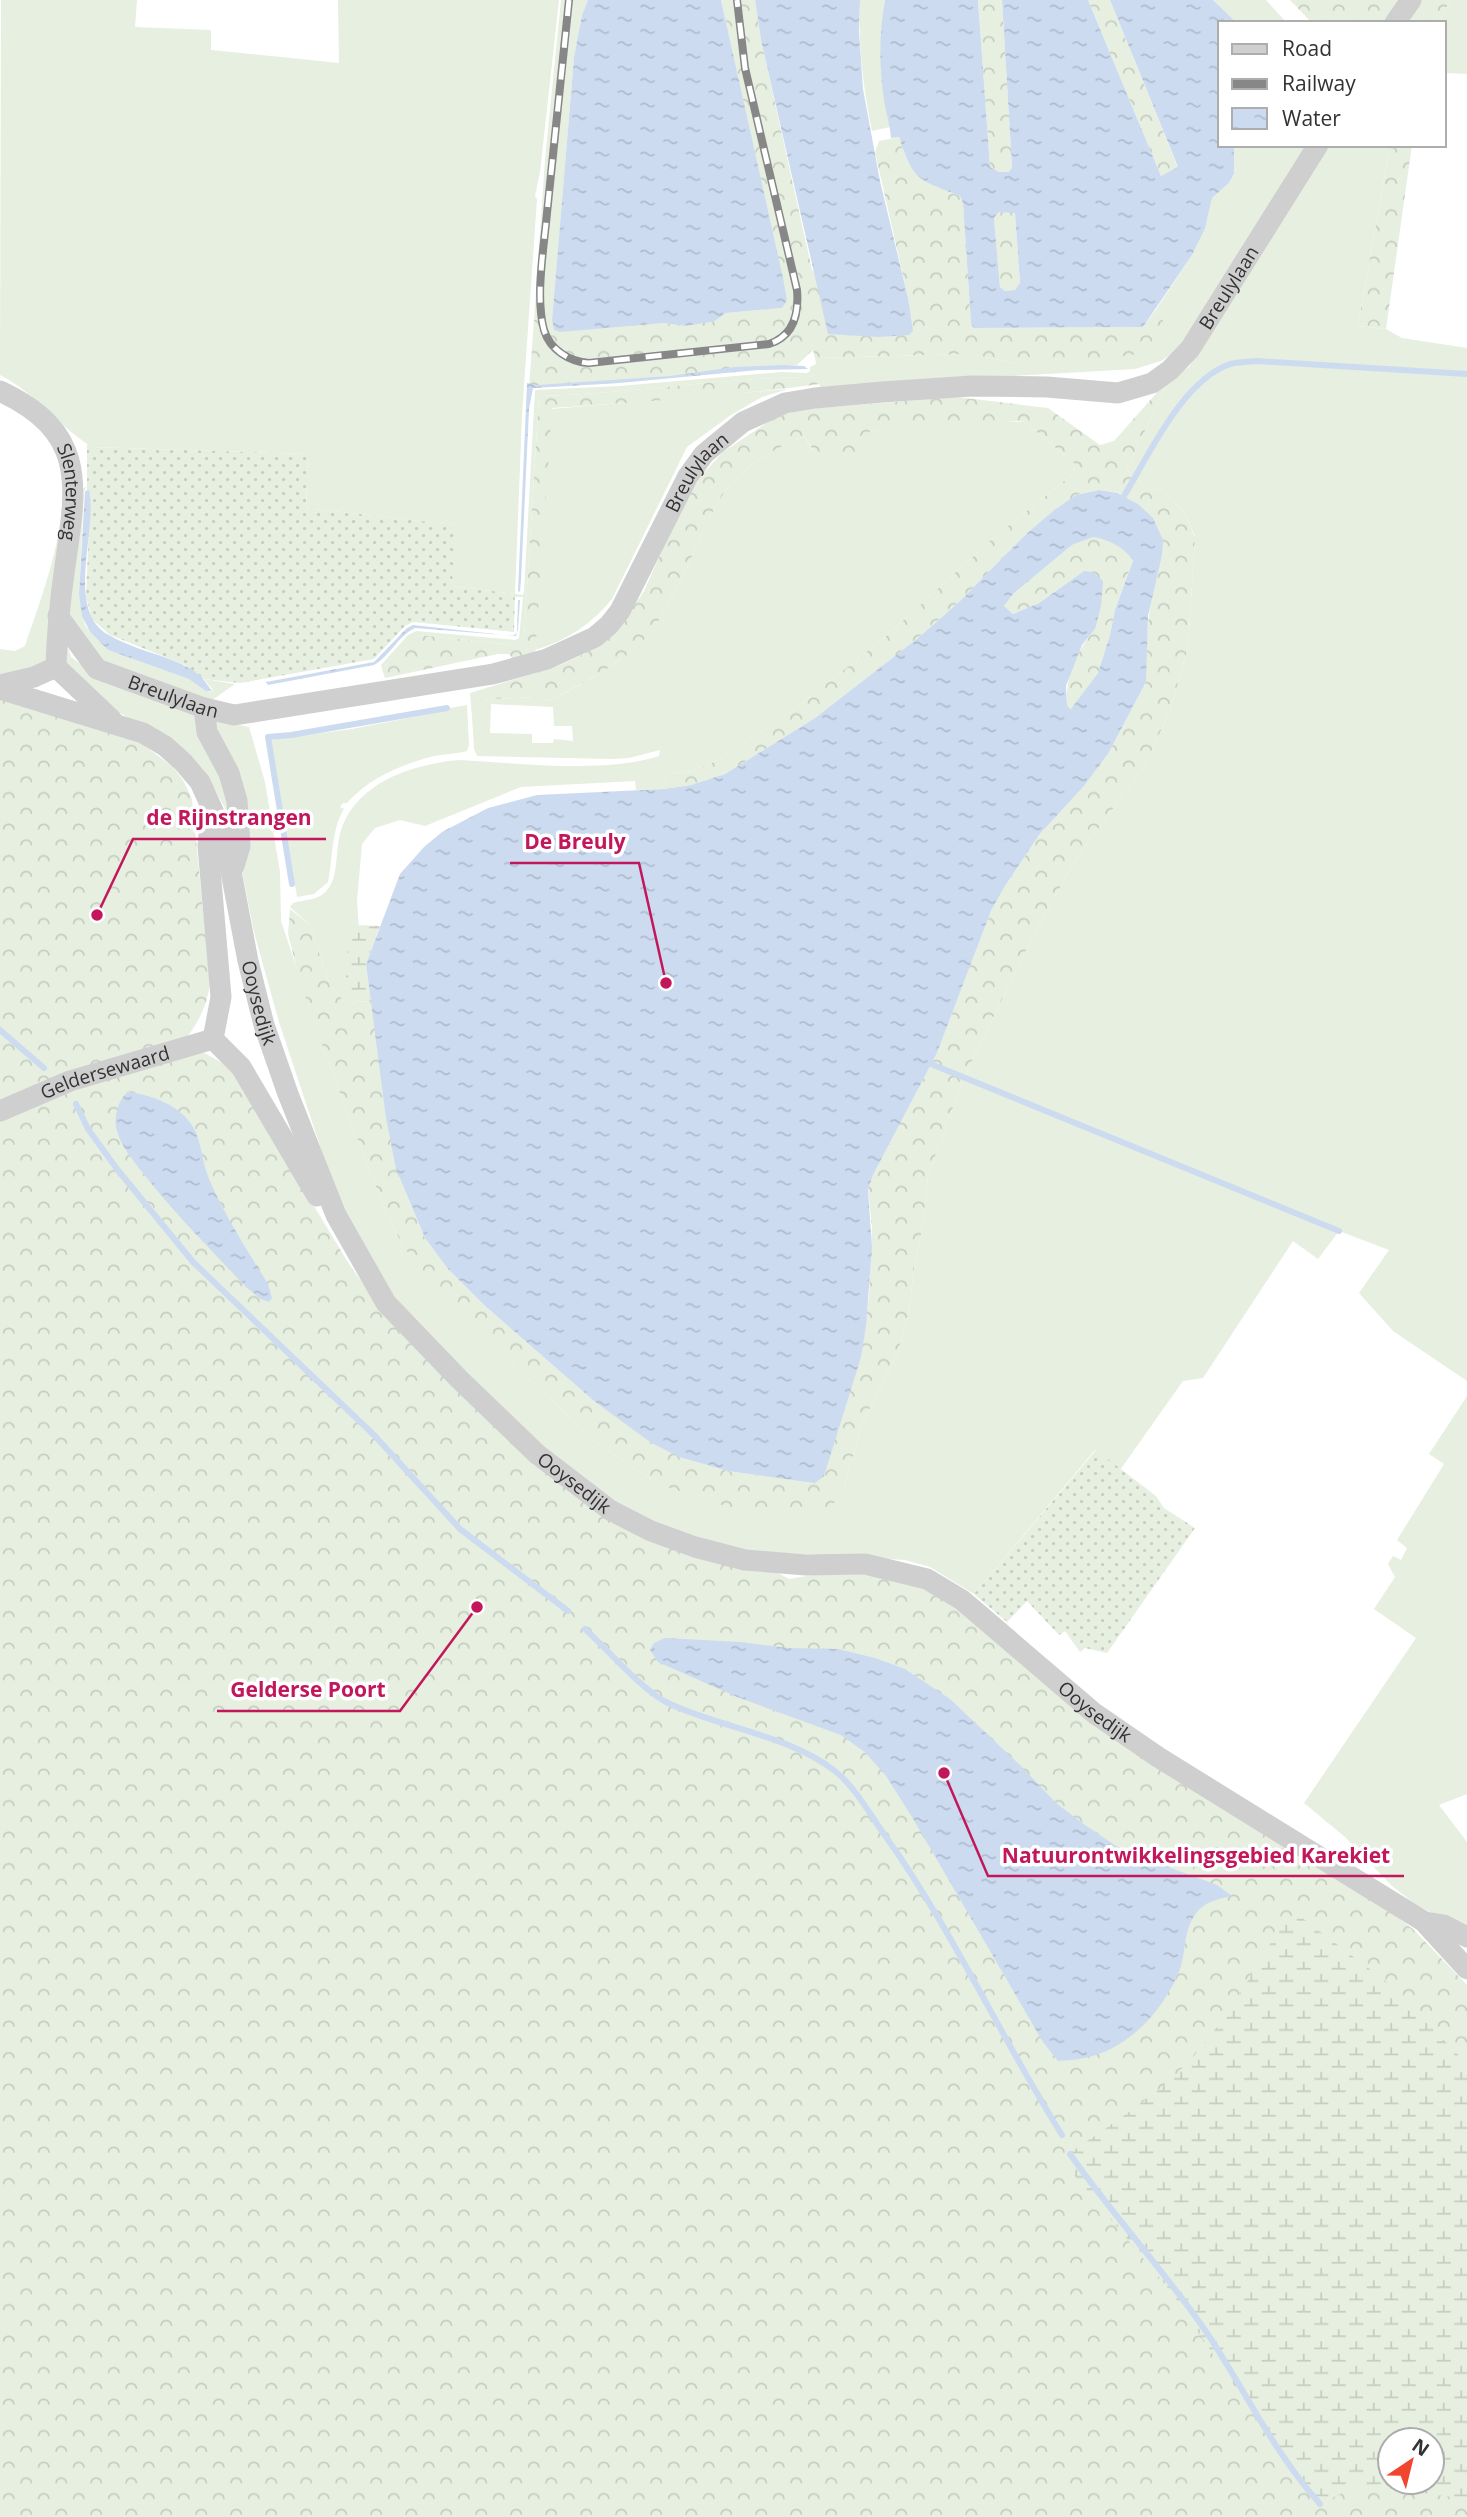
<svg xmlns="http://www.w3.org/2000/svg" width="1467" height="2517" font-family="'Open Sans',sans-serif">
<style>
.grass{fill:#e6efe0;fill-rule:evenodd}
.forest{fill:url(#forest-crowns);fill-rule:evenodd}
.wetland{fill:url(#wetland-marsh);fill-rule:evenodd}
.garden{fill:url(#garden-dots)}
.water{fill:url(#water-ripples);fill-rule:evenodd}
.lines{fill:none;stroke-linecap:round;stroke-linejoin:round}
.stream{stroke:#ccdbf0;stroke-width:6}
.minor{stroke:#cfcfcf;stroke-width:21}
.rail-casing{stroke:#878787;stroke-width:8}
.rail{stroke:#fff;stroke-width:5;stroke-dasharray:16;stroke-linecap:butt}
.labels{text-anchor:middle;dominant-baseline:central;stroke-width:7;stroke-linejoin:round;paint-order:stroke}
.street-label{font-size:19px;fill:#323232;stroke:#fff}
.leader{fill:none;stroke:#c2185b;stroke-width:2.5}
.callout-dot{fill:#c2185b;stroke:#fff;stroke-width:2.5}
.callout-label{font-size:21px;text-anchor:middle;font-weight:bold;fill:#c2185b;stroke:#fff;stroke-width:7;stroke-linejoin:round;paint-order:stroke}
</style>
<defs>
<pattern id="forest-crowns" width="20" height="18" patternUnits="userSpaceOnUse" patternTransform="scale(1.75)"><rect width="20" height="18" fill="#e6efe0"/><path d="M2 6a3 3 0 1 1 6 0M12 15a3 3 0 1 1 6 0" fill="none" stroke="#c6cdc1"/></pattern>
<pattern id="wetland-marsh" width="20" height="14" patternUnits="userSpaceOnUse" patternTransform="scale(1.75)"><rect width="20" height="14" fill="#e6efe0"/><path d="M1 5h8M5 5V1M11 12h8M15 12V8" fill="none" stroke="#c6cdc1"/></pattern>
<pattern id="garden-dots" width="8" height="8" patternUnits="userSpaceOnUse" patternTransform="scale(1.75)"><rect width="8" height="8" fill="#e6efe0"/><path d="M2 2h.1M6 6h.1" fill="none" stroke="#c6cdc1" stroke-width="1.8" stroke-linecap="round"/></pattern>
<pattern id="water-ripples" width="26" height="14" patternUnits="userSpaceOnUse" patternTransform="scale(1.75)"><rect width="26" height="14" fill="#ccdbf0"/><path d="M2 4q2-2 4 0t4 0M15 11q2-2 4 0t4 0" fill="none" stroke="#b0bcce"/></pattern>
</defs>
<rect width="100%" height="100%" fill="#fff"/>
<path class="grass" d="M1,0H137L135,27L211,30V50L339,63L338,0H559L540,172L535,196L537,199L522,415L515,594L452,586L455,525L306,508L308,454L92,447C58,426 36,393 0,375Z
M561,0H588L582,15L574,57L552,320H534L545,160Z
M860,0H885C878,42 881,86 890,127L872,131C863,87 858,45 860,0Z
M1213,0H1266L1287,23H1237Z
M1450,0H1467V74L1444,73V23H1439Z
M1234,145H1309L1266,216L1176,351L1161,361L1135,369L820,387L817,375L808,377C718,378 629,394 539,396L524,637L515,645L418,635L403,647L382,669L381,665L408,635L416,631L515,640L519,638L523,597H515V594L523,595L524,592L535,390L620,386L782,372L807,373L810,371V367L816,364L815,358L970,354L1019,364L1167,332L1157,308L1192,255L1205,229L1212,198L1229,183L1234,175Z
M1329,145H1390L1358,326L1386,329L1402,338L1467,348V1381L1393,1331L1359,1293L1389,1250L1339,1231L1318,1259L1293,1241L1203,1378L1183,1381L1120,1470L1095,1450L974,1594L930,1567L905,1560L748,1551L702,1542L637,1517L558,1463L396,1302L373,1267L335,1191L279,1022L254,932L242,872L245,848L229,823L225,808L204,770L189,753L115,710L66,664L64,635L71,657L97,676L208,718L249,727L265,782L280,872L281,921L332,1073L381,1200L402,1245L513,1364L597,1443L658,1484L843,1490L862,1424L898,1352L909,1313L914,1267L923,1225L928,1176L964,1077L1032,938L1076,859L1145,765L1170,711L1188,648L1195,536L1183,510L1166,493L1134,479L1127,469L1169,379L1189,367Z
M788,389L762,397L731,415L687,447L612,599C592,624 566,641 535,650L551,409Z
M0,398L26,413L42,426L58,446L65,466L68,489L67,522L48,659L36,672L0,678V649L15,651L25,646C44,588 89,481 41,429C30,417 14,410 0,403Z
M987,421L1025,422L1075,464L1074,473L992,539L884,638L786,716L714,762L691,771L668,774L664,780V789L636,790L635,781L521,787L425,826L400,820L375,828L362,844L357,901L359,930L350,944L352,993L360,1001L347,1004L330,986L310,925L290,907L293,903C307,899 321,901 330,886C338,873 336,849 340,834C353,783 413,764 459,760C520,763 601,774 659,756L660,750L629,758L612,759L477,756L474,749L472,716L488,699L539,697L548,701C586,682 622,665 650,632C660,621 667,605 675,591C691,563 701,532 717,504C736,471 771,450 804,436L813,451L870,431ZM491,704L553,707L554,726H572L573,741L554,739L553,743H532V734L490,733Z
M87,486L84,491L79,594L85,625L90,632L108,650L190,679L210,692L213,690L204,679L235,684L211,701L98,659L70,617L68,607L81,490Z
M467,705L469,745L467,751C457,754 445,754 434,756C402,764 369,778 347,803H343L340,807L344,809C331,830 333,859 328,882L314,894L297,897L271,740L352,729L449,710L450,708Z
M1467,1396V1794L1439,1805L1467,1842V1932L1415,1904L1392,1886L1345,1837L1304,1803L1416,1638L1374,1609L1395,1577L1388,1564L1393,1556L1401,1560L1407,1548L1397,1540L1444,1464L1429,1454Z"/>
<path class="forest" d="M721,0H755L761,40L812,270L912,331L908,298L875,152L879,141L899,137C913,179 920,180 960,196L963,203L971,323L973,328L1143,327L1157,308L1168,332L1144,353L1082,362L1019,364L970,354L815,358L813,350L797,365L618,383L529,388L534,320H552L554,330L663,323L685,326L715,321L726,313L781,308L787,300Z
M978,0H1002L1012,167L1009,172H999L990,167Z
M1088,0H1110L1178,168L1161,176Z
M1290,0H1399L1385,23H1312Z
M1419,0H1450L1439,23H1410L1412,10Z
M1390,145H1412L1386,329L1358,326Z
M999,212H1015L1020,284L1015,290L1005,291L1000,287L994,218Z
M820,374V384C731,396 642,402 552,408L535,655L513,659L509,654H498L385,678L382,669L411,638L418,635L515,645L524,637L539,396C629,394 718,378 808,377Z
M1169,379L1127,469L1134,479L1166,493L1183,510L1195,537L1188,648L1170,711L1145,765L1076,859L1032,938L964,1077L928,1176L923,1225L914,1267L909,1313L898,1352L862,1424L843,1490L830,1509L780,1516L728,1507L658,1484L597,1443L513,1364L435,1285L402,1245L381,1200L332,1073L300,981L288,934L290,909L310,925L330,986L347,1004L360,1001L371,1002L396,1169L425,1238L448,1269L484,1305L594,1401L679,1457L728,1471L815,1482L861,1357L869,1296L872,1227L868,1190L873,1175L937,1053L991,911L1005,886L1039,835L1084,786L1108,754L1146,682V640L1152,592L1138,504L1119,493L1099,490L1076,495L1024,536L959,602L918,638L815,718L725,774L691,785L664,789V780L668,774L691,771L714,762L786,716L884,638L992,539L1074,473L1075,464L1025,422L1017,421L870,431L849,462L817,456L804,436C771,450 736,471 717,504C701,532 691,563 675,591C667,605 660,621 650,633C622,665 585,682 548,701L539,697L488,699L472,716L470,693L558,666L584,654L608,637L621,625L644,591L660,555L673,518L699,478L723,452L777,416L805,409L957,397L1048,408L1100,445L1114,441Z
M1093,537C1111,540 1122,546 1133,559L1115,610L1110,635L1098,673L1072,709L1067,705C1065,676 1077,651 1095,629L1084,571L1039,603L1013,614L1004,606L1013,594L1072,545Z
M0,696L137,740L173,767L183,780L192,799L210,981C208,1006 198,1022 184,1042L230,1067L349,1264L374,1299L482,1414L550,1477L595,1510L773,1570L789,1579L819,1574L877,1575L916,1584L934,1593L1389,1911L1413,1929L1467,1985V2517H0ZM1390,2440H1432V2482H1390Z"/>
<path class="wetland" d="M358,925L380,926L366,964L371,1002C369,1002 361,1001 360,1001C342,992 343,959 350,944C353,937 359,933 358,925Z
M1297,1914L1388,1983L1467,2064V2499L1371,2486L1351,2489L1321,2503L1251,2411L1172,2293L1069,2169L1063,2158C1104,2128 1156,2098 1190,2060C1227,2021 1257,1964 1286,1918ZM1390,2440H1432V2482H1390Z"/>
<path class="garden" d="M87,444L92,447L308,454L306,508L456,525L452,586L515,594L514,632L413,622L405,626L374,659L240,683L204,679L185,665L110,635L92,619L86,597L90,496L87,490Z
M1096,1450L1156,1496L1164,1508L1195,1528L1107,1653L1085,1648L1080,1652L1065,1631L1059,1635L1027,1601L1007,1622L974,1594Z"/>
<path class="water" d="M588,0H721L783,278L787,300L782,308L726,313L715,321L705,323L685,326L663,323L560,332L554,330L552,320L574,57L582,15Z
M755,0H860L859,31L863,89L880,181L908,298L913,331L909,335L878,337L828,334L761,40Z
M885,0H978L990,167L999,172H1009L1012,167L1002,0H1088L1161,176L1178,167L1110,0H1213L1237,23H1220V145H1234V174L1229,183L1212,198L1205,229L1192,255L1143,327L973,328L971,323L963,203L960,196C918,179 914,182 899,137L891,138C890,125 886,113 884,100C879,68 879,32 885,0ZM999,212L1015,213L1020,283L1015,290L1005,291L1000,287L994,218Z
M784,365L804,366L808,369L758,370L619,383L533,388L529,409L521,580L520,592L518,591L527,383L538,385L670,376L735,367Z
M89,490C98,530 65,608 107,634C133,650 165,654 191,669L201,676L212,691H206L189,679L108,650L90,632L82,616L79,594L85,491Z
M1099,490L1118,493L1138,504L1153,518L1163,540L1162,555L1148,616L1146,682L1108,754L1084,786L1039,835L1005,886L991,911L937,1053L873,1175L868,1190L872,1247L866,1326L861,1357L824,1476L815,1483L728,1471L679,1457L650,1442L594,1401L484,1305L448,1269L425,1238L396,1169L386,1118L366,964L400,874L424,847L442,832L488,808L537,795L664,789L691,785L725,774L815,718L918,638L959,602L1024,536L1052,512L1076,495ZM1093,537C1110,540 1122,546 1133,560L1115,610L1110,635L1098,673L1071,709L1067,705L1066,686L1082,645L1095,629L1101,606L1103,581L1093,572L1084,571L1039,603L1013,614L1004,606L1013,594L1072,545Z
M518,600H520L518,630L516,636L415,628C398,636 390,656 374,665L268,685L266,682L374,662L407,628L413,625L513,636L517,633Z
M128,1092C152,1095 180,1105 193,1127C202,1142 202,1163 209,1179C225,1216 247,1250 268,1284L272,1298L269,1302L261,1299L247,1288C211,1250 174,1213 142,1172C133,1160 121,1146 117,1131C113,1119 118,1099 128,1092Z
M665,1638L740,1642L788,1648L838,1649L875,1658L905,1669L950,1699L1021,1766L1056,1803L1085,1825L1122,1850L1217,1885L1232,1896C1218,1899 1203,1902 1195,1915C1184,1930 1186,1949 1181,1966C1167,2007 1129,2050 1084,2058C1076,2060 1066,2060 1058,2061L1043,2042L912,1817L886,1776L866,1753L841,1735L737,1697L658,1662L650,1650L654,1643Z"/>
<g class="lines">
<path class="stream" d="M1124,496C1149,455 1182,381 1230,364C1238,362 1248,362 1257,361L1467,374
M292,884L268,737L291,735L447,708
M0,1030L44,1068
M931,1064L1339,1231
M76,1104L88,1129L117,1169L193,1262L374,1435L460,1529L568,1611
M585,1629C608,1650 642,1690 668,1703C720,1728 789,1735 835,1771C855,1787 869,1813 884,1834C952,1929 1000,2036 1062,2135
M1070,2154C1113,2216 1165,2271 1207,2333C1245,2390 1274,2453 1320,2504"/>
<g class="minor">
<path d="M1395,23L1411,0"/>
<path id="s1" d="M0,391C87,432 77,484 65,566C60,600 57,633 56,667L112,720"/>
<path id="s2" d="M58,616L97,669L204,708L234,715L493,674L547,659L595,637L609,625L620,611L688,476L704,454L743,422L785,403L815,398L882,392L972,386L1047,387L1118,393L1152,383L1170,370L1190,349L1318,145"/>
<path d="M0,685L34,677L56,667"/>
<path id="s3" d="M0,689L143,733L165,746L183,762L200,782L224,835L248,961L264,1025L288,1094L336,1215L386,1303L459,1379L537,1454L610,1510L651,1531L695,1547L745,1560L806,1565L865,1564L927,1579L962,1600L1094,1713L1158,1757L1423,1921L1467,1969"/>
<path d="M204,708L207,732L229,773L237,801L240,846L234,866"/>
<path d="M211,811L208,846L221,997L213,1039L241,1067L317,1196"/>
<path id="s4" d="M0,1111L70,1081L213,1039"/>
<path d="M1425,1922L1444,1925L1467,1937"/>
</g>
<g class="rail-casing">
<path id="rail" d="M569,0C562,71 554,142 547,213C544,247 535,297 544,330C550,350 570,362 589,363L769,344C794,336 799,313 797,290L745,68L737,0"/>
</g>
<use href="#rail" class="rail"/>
</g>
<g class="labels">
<g class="street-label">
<text stroke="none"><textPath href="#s2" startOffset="1386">Breulylaan</textPath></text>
<text stroke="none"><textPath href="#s2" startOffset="777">Breulylaan</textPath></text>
<text stroke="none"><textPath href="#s1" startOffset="133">Slenterweg</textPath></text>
<text stroke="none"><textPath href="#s2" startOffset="147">Breulylaan</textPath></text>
<text stroke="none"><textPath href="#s3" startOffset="455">Ooysedijk</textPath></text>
<text stroke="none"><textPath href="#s4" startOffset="112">Geldersewaard</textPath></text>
<text stroke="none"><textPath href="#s3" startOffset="1043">Ooysedijk</textPath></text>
<text stroke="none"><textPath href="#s3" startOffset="1631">Ooysedijk</textPath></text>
</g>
</g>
<path class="leader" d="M97 915L133 839H326M666 983L639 863H510M477 1607L400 1711H217M944 1773L988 1876H1404"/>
<g class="callout-dot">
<circle cx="97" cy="915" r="7"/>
<circle cx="666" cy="983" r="7"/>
<circle cx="477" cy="1607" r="7"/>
<circle cx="944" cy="1773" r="7"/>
</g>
<g class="callout-label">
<text x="229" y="825">de Rijnstrangen</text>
<text x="575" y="849">De Breuly</text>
<text x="308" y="1697">Gelderse Poort</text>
<text x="1196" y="1863">Natuurontwikkelingsgebied Karekiet</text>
</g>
<rect x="1218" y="21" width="228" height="126" fill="#ffffff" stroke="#adadad" stroke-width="2"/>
<rect x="1232" y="44" width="35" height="10" fill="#cfcfcf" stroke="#adadad" stroke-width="2"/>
<text x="1282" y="56" font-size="21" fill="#323232">Road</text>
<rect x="1232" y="79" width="35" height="10" fill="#878787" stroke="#adadad" stroke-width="2"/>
<text x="1282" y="91" font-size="21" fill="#323232">Railway</text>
<rect x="1232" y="108" width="35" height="21" fill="url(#water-ripples)" stroke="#adadad" stroke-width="2"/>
<text x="1282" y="126" font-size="21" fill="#323232">Water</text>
<g transform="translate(1411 2461) rotate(35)"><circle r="33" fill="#ffffff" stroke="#adadad" stroke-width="2"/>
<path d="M0-5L12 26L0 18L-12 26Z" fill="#f1462d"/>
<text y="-10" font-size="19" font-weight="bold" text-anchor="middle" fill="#323232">N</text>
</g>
</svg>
